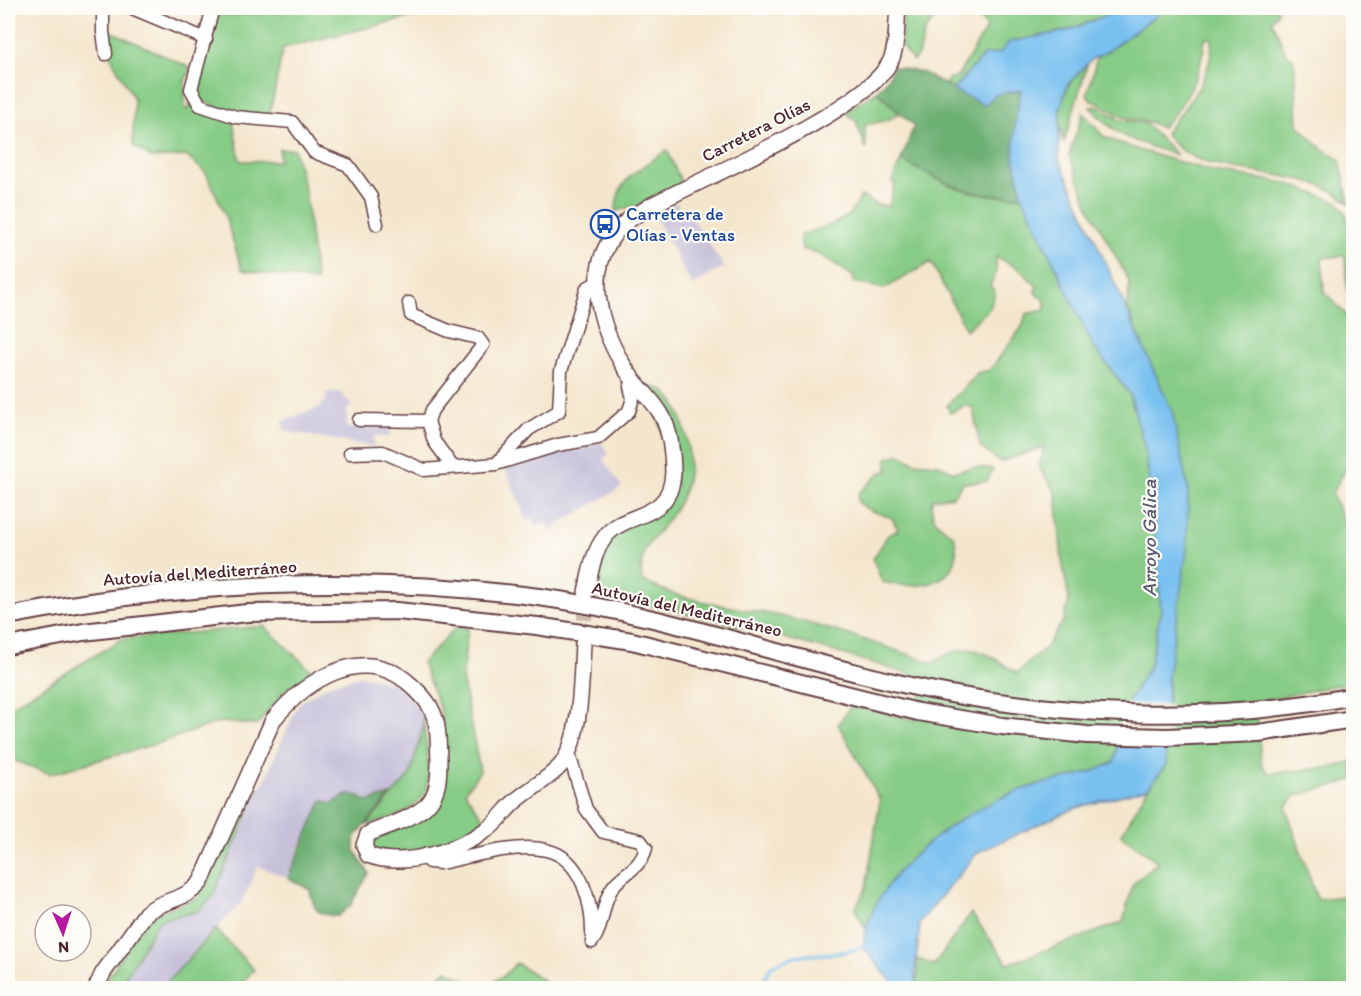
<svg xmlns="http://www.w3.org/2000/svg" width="1361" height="996" font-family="Itim,sans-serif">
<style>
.industrial{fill:#c6c0d9}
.green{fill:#87cc86;stroke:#687658;stroke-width:1.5}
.forest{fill:#6db073;stroke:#5c684f;stroke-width:1.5}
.water{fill:#78c0f0;stroke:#61708e;stroke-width:1.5}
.pier{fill:#f4e6cd}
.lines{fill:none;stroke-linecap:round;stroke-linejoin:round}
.stream{stroke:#78c0f0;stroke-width:3}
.major-tunnel{stroke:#d2bead;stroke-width:15;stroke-dasharray:15 8;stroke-linecap:butt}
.minor-casing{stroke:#643d43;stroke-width:15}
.major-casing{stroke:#643d43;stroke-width:18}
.highway-casing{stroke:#643d43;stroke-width:20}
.minor{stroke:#fff;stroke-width:12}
.major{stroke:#fff;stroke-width:15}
.highway{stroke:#fff;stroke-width:16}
.labels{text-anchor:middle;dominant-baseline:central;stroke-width:4.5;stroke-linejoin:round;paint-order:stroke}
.street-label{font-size:18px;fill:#4a1f2b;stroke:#fdfcf7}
.transit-label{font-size:18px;fill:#164399;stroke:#fdfcf7;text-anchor:start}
.water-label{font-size:20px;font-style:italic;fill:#5a5770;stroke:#fdfcf7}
</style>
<rect width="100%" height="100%" fill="#fdfcf7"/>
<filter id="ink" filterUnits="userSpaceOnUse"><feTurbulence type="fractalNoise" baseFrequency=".0167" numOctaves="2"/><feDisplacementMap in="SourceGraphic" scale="12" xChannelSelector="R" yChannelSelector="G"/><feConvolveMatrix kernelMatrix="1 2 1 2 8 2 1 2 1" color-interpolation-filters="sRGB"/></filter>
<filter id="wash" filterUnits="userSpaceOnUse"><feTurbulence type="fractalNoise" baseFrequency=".008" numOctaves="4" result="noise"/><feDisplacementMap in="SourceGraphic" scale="24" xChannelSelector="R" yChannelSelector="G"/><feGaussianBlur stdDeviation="1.35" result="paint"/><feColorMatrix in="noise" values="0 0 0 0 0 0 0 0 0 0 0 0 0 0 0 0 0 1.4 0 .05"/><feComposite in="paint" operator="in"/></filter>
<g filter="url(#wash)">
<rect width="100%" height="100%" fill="#f4e6cd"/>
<path class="industrial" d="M678,202V210L687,211L724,267L692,286L653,212Z
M326,392H339L351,404L350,408L347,409V428L389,426L390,437L374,436V447L285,431L283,421L321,407L322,403L326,402Z
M601,442L609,454L603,459L622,487L555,526L556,528L550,531L546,523L535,528L532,519L527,520L505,469L523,459L572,443L575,451Z
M361,676L393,683L407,694L423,715V728L410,775L402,787L391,795L373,802L347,795L331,804L304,845L301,844L288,878L258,866L242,902L162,988H119L159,920L196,912L212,898L299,703L330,684Z"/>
<path class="green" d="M285,8H450L283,48L269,118L232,112L202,101C196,72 211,43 218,15L258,14Z
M904,8H1126L1066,31L1009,42L1000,53L984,55L953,90L945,86L948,79L958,76L987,27L971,10C954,11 933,14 925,31C920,42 923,52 913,61L901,46Z
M1167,8H1277L1278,12L1272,20L1286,54L1292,57L1295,67L1298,125L1322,149L1340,160L1349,203C1301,158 1201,188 1165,133C1189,101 1212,81 1212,38H1205C1202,73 1187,103 1161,128C1148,118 1135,122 1121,116C1109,111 1103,103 1091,101L1087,95L1097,57Z
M106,29L191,68L185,81V109H190V102L200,111L233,120L240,161H279V149H294L305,191L316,281L242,270L224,212L206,173L186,156L151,158L133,145L134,99L109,54Z
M1088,62L1064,142C1053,114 1065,80 1088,62Z
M877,91L899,113L888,120L865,125L866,149L856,121L845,112Z
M1097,106L1120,120L1145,123L1177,155C1137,142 1119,140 1090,107Z
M1083,113L1104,137L1139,150L1214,172L1286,183L1338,202L1346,214L1353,236V299L1347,290L1345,256L1322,258L1324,291L1347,316L1353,332V457L1332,493L1353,543V682L1256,702L1261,762L1267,773L1334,767L1353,761V780L1295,796L1286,808L1317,899L1353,895V988H918L917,959L934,965L971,913L1008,964L1123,922L1133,884L1158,862L1121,835L1148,788L1166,765L1168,677L1173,640L1146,355L1128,309L1129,281L1090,209L1069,155Z
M667,150L682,184L638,205L616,211C615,178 643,168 667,150Z
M901,160C945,184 969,198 1022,196L1093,346L1130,394L1145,449L1155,528L1161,610L1150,665L1128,702L1114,762L1097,772L1066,779L928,843L894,877L865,928L855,909L866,888L880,800L838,724L851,706L916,720L924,679C811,643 695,613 578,591L579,584L595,585L602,551L611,539L677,487L650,388L653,387C667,389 676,403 680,415C694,453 693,487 668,520C651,542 638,549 642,580C682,604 741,606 788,618C837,630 885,646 933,663C969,637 984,652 1017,673L1046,647L1064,620L1069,599L1062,561L1056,493L1039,467L1044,447L1000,462L980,447L973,408L966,405L950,413L947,406C956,393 969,386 977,373L990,370L1022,327L1026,314L1045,310V301L1035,293L1037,286L1018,268L996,257V273L990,286L995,292L990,308L966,330L931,262L884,289L853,282V276C838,266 820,252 802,249L800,235C826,226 851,223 861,196L878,205L889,206L895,183L892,182Z
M900,454L914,462L938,464L953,472L975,467L993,469L987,481L963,483L953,496L932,499C929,520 939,524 954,536C967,585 918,591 882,582L873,559L888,535L898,530L892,518L869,510L858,502V494L881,472L888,471L887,458Z
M264,626L314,673L286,689L257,725L219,722L159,743L50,774L8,758V708L122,639Z
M456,627L468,628L462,678L480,771L465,792L484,819L468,834L432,846L392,854L372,851L370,841L415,818L445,760L440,709L422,663Z
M423,715C430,782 443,807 367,825L410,775L423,728Z
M259,788L212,898L196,912L159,920L119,988H102L131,940L150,916L199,897L235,822Z
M216,929L254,970L237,988H162Z
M516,963L546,982L540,988H425L447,970L479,988L504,976Z"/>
<path class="forest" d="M893,67L921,72L985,105L995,95L1021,90L1015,124L1014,156L1022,196C969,198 945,184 901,160L914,126L877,91L887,80Z
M347,795H356L367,802L391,795L355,837V851L369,873L350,906L338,916C316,915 314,911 310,890L288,878L322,800L331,804Z"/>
<path class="water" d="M1126,8H1167L1106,52L1092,59L1068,84L1060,109L1059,159L1172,411L1188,489L1187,549L1168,677L1166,765L1148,788L1073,809L978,852L920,922L915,972L918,988H897L863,947C870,873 961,809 1027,788C1056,779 1087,777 1114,762L1128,702L1150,665L1161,610L1151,492L1145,449L1130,394L1093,346L1022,196L1014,156L1015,124L1021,90L995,95L985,105L953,90L984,55L1000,53L1009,42L1066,31Z"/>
<path class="pier" d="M1125,704L1171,705L1170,745L1115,744Z"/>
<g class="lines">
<path class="stream" d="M760,988L771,966L794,956L840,953L865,947"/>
</g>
</g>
<g filter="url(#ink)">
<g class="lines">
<path class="major-tunnel" d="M583,643L586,592"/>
<g class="minor-casing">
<path id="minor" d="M103,8V32L106,54
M132,8L206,39
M213,8L191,89L200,105L236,117L292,122L314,152L348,165L371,197L377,224
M409,303L411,315L449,331L478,338L483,345L432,410L428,421
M359,420L428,421L434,441L452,466
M350,453L383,452L424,470L496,464L558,445L598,438L629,411L633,398L630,387L635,382
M496,464L529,429L559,411L561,371L587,288L596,283
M568,751L586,809L603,832L640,840L646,848C641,867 627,871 615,884C601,901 605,925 592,942
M427,854L429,862L440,863C470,857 516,843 546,850C583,858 593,906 592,938"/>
</g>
<g class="major-casing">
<path id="major" d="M586,592C590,574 593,552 605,537C624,510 671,523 673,472C673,455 670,429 661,414C651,397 635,385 625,368C600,328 583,273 616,232C625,220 640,213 652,205C704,178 867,109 890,62C898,47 896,24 898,8
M96,988L103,973L146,913C165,898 184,902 201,882L273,720C306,680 363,642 411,685C422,695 432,705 436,722C439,733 438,747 439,759C439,775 439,794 426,806C410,820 386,826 368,834L364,845L368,855C405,869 458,851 489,828C500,820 507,807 518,799C531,788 550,778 561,765C582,738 581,677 583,644"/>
</g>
<g class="highway-casing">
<path id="highway" d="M8,616C181,582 363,574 539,597C671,615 795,662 925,689C1065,718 1213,723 1354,696
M8,646L83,632L247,613L397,611L537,626L632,641L918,712L1002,726L1087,735L1167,737L1258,733L1354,719"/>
</g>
<use href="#minor" class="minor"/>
<use href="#major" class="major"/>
<use href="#highway" class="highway"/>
</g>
</g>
<defs>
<g id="bus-ring" transform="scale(1.5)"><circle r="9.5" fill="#fdfcf7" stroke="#1a4fb4" stroke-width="1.5"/><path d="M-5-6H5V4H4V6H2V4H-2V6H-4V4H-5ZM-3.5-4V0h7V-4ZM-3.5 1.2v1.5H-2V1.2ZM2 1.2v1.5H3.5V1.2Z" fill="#1a4fb4"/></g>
</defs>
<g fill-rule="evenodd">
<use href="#bus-ring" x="605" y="224"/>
</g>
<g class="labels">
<g class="street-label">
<text transform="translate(756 130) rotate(-27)">Carretera Olías</text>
<text transform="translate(200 573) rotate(-4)">Autovía del Mediterráneo</text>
<text transform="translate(687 609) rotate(13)">Autovía del Mediterráneo</text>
</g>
<g class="transit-label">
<text x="626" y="214">Carretera de<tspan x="626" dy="21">Olías - Ventas</tspan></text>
</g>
<g class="water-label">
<text transform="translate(1149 538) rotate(-90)">Arroyo Gálica</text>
</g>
</g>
<rect width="1361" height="996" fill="none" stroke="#fdfcf7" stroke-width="30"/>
<g transform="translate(63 933) rotate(177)"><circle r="28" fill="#fdfcf7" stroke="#b5a4a5" stroke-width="1.5"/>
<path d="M0-4.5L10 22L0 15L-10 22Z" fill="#b5179e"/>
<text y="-9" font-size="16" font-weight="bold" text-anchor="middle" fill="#4a1f2b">N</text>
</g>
</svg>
